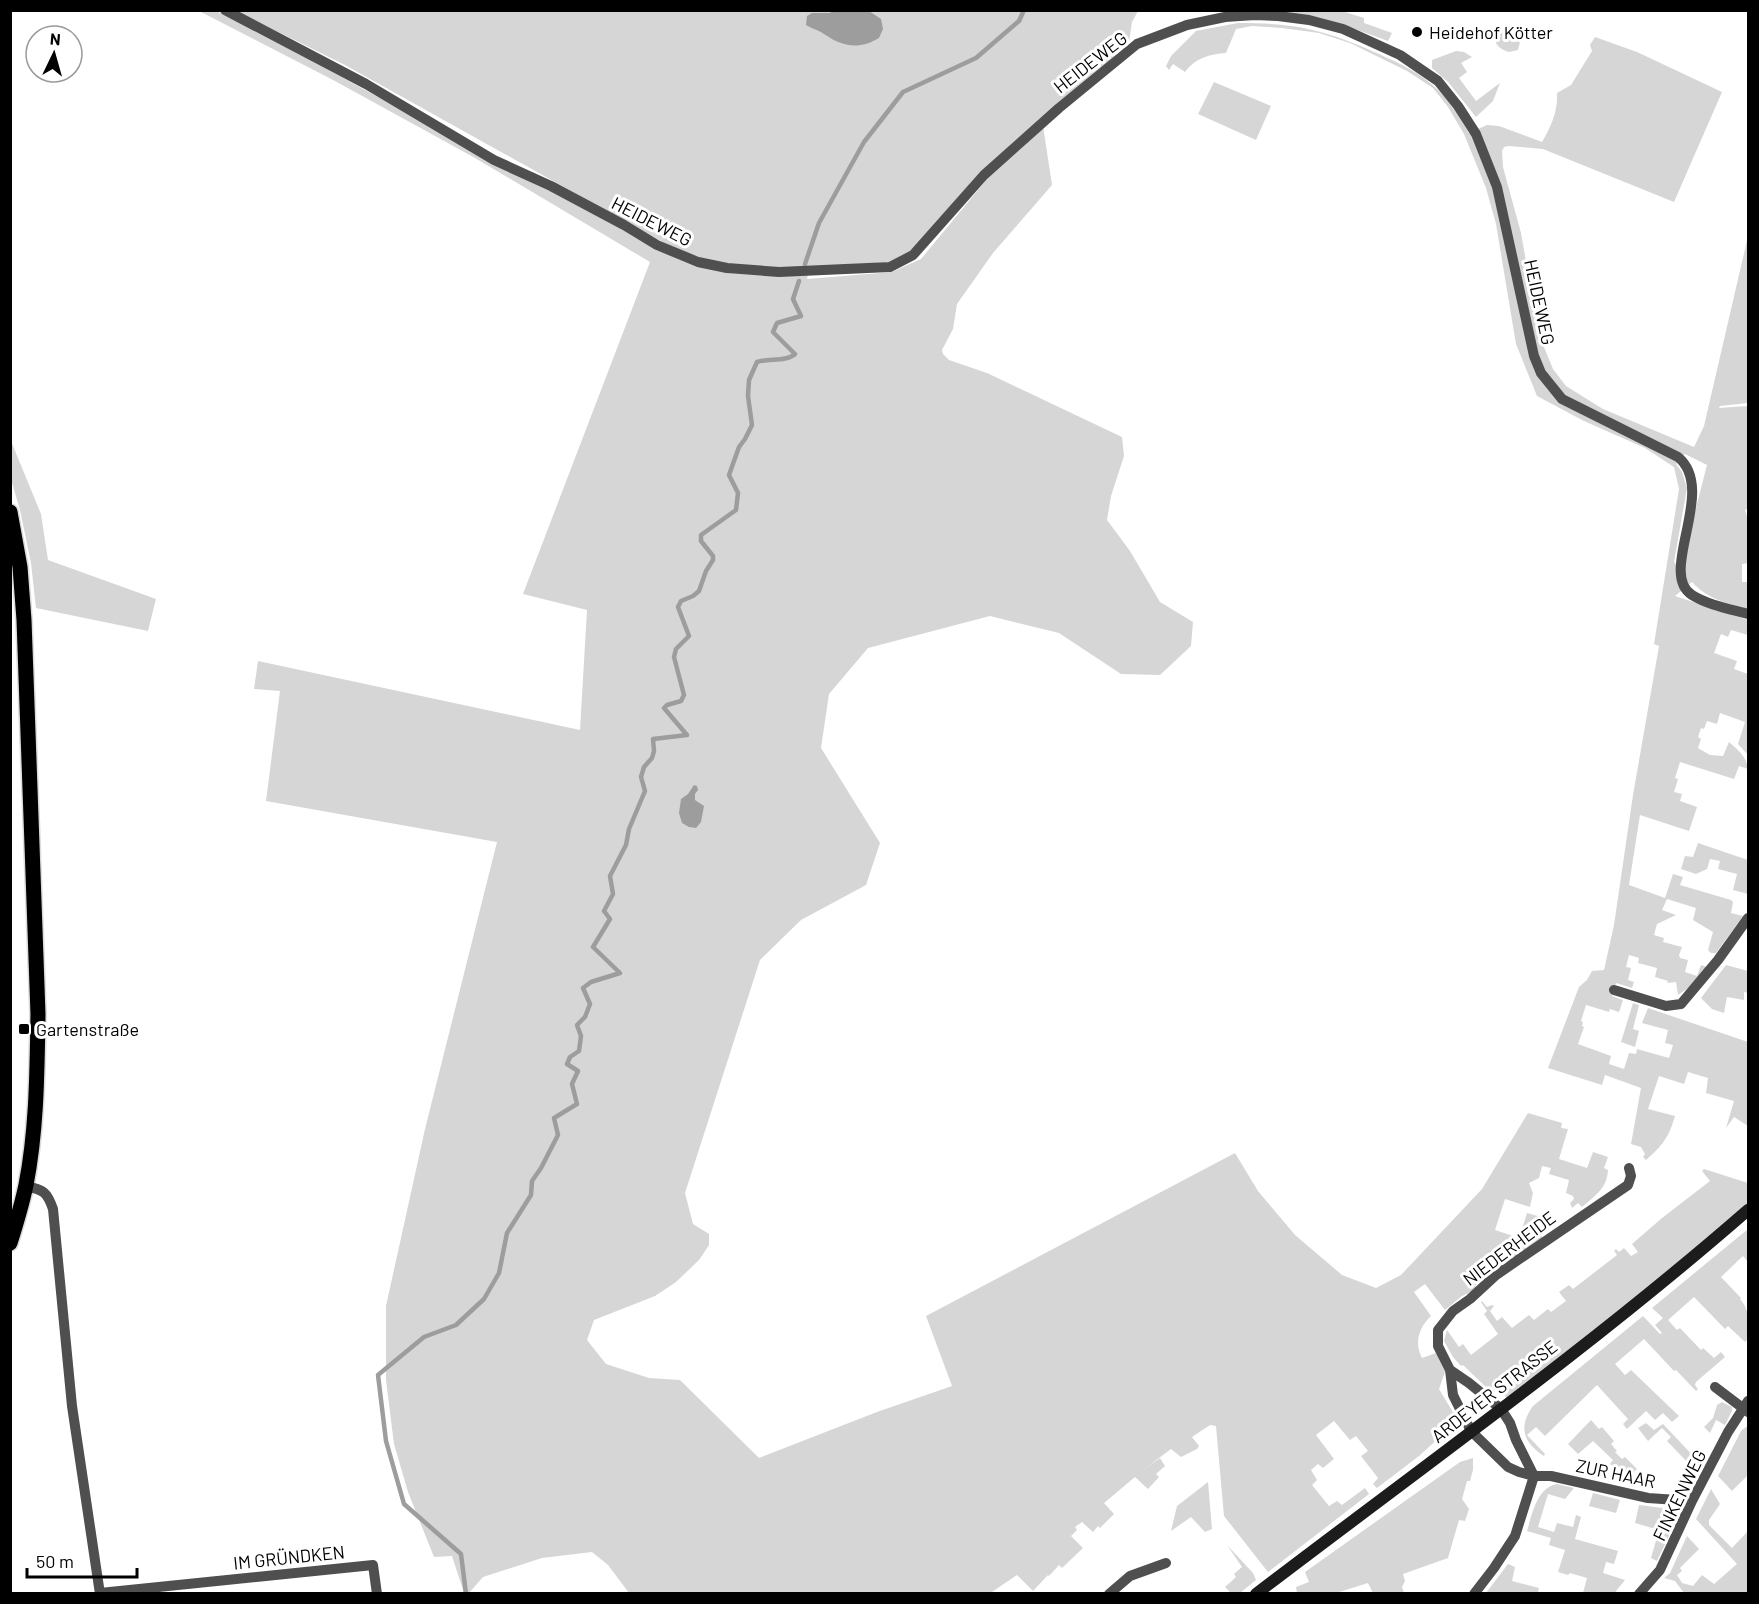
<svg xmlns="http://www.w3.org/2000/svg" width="1759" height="1604" font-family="Barlow,sans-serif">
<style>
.green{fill:#d6d6d6;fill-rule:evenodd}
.water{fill:#9d9d9d}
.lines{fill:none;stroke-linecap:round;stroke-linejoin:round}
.stream{stroke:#9d9d9d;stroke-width:4.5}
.primary-casing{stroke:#dbdbdb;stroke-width:18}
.minor{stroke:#4f4f4f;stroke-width:10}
.secondary{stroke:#1c1c1c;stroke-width:12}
.primary{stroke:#000;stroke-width:15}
.poi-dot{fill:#000;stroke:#fff;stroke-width:2}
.labels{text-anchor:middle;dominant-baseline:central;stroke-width:6;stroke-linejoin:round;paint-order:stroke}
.poi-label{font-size:18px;fill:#000;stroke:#fff;text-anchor:start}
.street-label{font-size:18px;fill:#000;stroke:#fff}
</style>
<rect width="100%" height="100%" fill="#fff"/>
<path class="green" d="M199,11H216L264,35L621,229C664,256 709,277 761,274L700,258L668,245L345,65L236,11H1138L1132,22L1129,42L910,251L889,262L810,267L807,279L892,272L921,259L988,178L1043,126L1052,185L993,253L957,304L953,329L942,350L943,354L949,360L987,373L1122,437L1124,456L1111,496L1107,520L1130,551L1160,602L1193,622L1191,646L1160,675L1121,674L1059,633L990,616L868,648L829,694L821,748L880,843L866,885L801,920L760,960L685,1193L693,1224L709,1234V1245L699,1260L676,1282L655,1296L594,1320L587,1340L606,1364L649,1378L680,1380L759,1458L877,1412L952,1386L926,1316L1235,1153L1258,1191L1295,1235L1342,1275L1376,1288L1401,1275L1482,1189L1528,1113L1562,1123L1561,1128L1568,1129L1559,1159L1587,1168L1593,1152L1608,1157L1604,1168L1608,1170C1607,1188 1596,1195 1582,1207L1578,1203L1572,1208L1570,1203L1574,1199L1573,1196L1566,1193L1569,1180L1549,1174L1551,1168L1542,1166L1539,1178L1529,1183L1533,1193L1530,1207L1505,1199L1495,1230L1519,1238L1527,1213L1545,1218L1540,1219L1536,1224L1543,1230L1539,1233L1544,1239L1509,1266L1504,1261L1488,1272L1475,1286L1477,1289L1462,1296L1445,1310L1425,1284L1414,1292L1431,1316C1419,1327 1414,1343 1422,1358L1436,1353L1445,1372L1439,1389L1454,1414L1452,1426L1419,1456L1377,1488L1373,1484L1378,1478L1361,1456L1368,1451L1356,1436L1350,1440L1334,1421L1316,1435L1334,1459L1323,1468L1318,1464L1311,1470L1317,1480L1312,1485L1329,1506L1337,1501L1342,1505L1365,1488L1369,1494L1268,1572L1224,1516L1216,1426L1210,1425L1192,1437L1199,1446L1197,1449L1181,1457L1171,1449L1143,1470L1160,1458L1165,1466L1156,1474L1159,1477L1148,1489L1135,1477L1104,1503L1114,1514L1100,1528L1098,1526L1093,1532L1082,1522L1075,1527L1077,1530L1071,1536L1083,1548L1062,1568L1059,1565L1049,1576L1048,1575L1033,1591L1017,1575L989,1594L629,1593L608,1565L592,1552L542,1558L483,1577L469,1593H464L452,1556L434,1557L408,1492L394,1444L386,1380V1306L425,1129L497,842L266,801L280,691L254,689L258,661L580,730L587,610L523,594L650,262L475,158L335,81Z
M1275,11H1342L1364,18V23L1392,33L1388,41C1349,26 1317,17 1275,11Z
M1238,23C1297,23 1327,30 1381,55C1401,64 1420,73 1436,88C1450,101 1459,117 1469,133L1487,125L1499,126L1542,142C1551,127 1558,111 1557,93L1571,85L1592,51L1590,45L1595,37L1637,52L1722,92L1674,202L1543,149L1509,146L1504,147L1502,151L1503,167L1521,233L1539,335L1553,369L1566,386L1603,409L1694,447L1704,426L1748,236V403L1720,406L1719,408L1748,406V508L1745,510L1748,519V563L1742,564V582H1748V610C1727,603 1707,599 1692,582L1675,596L1748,620V635L1731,630L1728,637L1721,634L1714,653L1737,661L1734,669L1748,674V755L1738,744L1745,722L1720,713L1717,724L1707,721L1704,729L1701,728L1698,737L1701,739L1698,748L1710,755L1723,756L1729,742C1738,750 1747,757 1748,769L1739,766L1734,779L1680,762L1675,778L1678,779L1674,792L1682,794L1680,801L1697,807L1689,831L1640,815L1629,885L1665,898L1673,874L1683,877L1680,885L1731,900L1733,902L1731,913L1743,916L1716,953H1711L1708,950L1713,932L1693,920L1696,908L1667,899L1662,910L1676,915L1657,924L1654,935L1664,938L1663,942L1682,947L1679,955L1680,958L1688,960L1685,972L1697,976L1701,965L1707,967L1688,988L1678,995L1676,982L1667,983L1668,981L1655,977L1657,968L1638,963L1639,958L1629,955L1626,967L1631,968L1628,980L1634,982L1632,988L1616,983L1612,996L1623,1000L1619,1012L1610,1009L1609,1012L1586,1005L1581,1021L1583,1022L1582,1026L1584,1027L1578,1044L1611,1056L1609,1064L1624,1069L1629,1053L1636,1054L1637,1049L1669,1058L1673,1045L1665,1043L1668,1030L1642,1023L1648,1008L1748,1042V1126L1734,1117L1726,1128L1734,1101L1706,1093L1708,1078L1688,1072L1684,1084L1659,1076L1648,1109L1675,1116C1669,1137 1663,1145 1646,1160L1643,1157L1645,1154L1641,1147L1631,1144L1641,1088L1605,1075L1602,1085L1548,1068L1579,987L1587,980L1592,971L1604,970L1614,925L1633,795L1659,646L1654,644L1679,489L1674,467L1645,448L1584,421L1537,396L1516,344L1496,224L1486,188L1464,134L1448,107L1433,88L1407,71L1350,43L1319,33L1282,28L1252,26L1236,29L1226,53C1210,54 1195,58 1185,72L1173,64L1169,70L1166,66L1171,56L1196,31ZM1685,454L1707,465L1680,570L1674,562L1687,488L1682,472L1676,464Z
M1495,28L1520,42L1518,50L1509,52C1496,48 1492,40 1495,28Z
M1456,51L1464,52L1472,57L1461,63L1467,72L1459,78L1476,101L1500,83L1493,101L1476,117L1448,82L1432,68V60Z
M1214,82L1271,106L1256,140L1198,114Z
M11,441L41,514L48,560L156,599L148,631L36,608L31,563L20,510L11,479Z
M1698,843L1748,860V894L1733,890L1737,874L1718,869L1720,861L1710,859L1707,869L1696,874L1681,869L1685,856L1693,857Z
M1726,965L1748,971V993L1744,992V1000L1727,997L1724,1013L1712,1009L1701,998Z
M1633,1003L1639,1005L1633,1029L1639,1031L1635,1047L1621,1042Z
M1704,1169L1748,1183V1210L1510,1402L1500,1390H1493L1486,1387L1463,1365L1461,1366L1453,1357L1444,1341L1447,1330L1459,1347L1463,1344L1471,1355L1498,1334L1484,1314L1487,1311L1481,1302L1482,1301L1487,1307L1492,1305L1494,1306L1490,1311L1497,1321L1502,1317L1512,1328L1529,1315L1534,1320L1548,1309L1551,1312L1566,1301L1559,1292L1569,1285L1573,1289L1617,1255L1614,1251L1616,1249L1619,1252L1624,1248L1631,1256L1638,1252L1632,1244L1662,1218L1710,1181L1702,1171Z
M1748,1229V1262L1743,1256L1721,1277L1741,1298L1740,1299C1750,1310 1749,1324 1748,1339L1745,1342L1728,1326L1725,1329L1694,1297L1668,1320L1677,1330L1680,1328L1701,1350L1703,1348L1714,1358L1721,1352L1725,1357L1696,1382L1695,1385L1698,1389L1696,1391L1676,1370L1674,1371L1644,1339L1615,1364L1625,1375L1631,1370L1679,1416L1672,1422L1663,1413L1655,1420L1646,1411L1627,1429L1623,1424L1628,1419L1597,1385L1545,1436L1536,1427L1527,1435L1545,1454L1544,1456C1523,1442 1518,1427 1533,1406L1643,1316L1660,1334L1662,1333L1655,1325L1663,1318L1652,1308Z
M1722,1402L1732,1407V1411L1725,1425L1716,1420L1710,1433L1704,1427L1713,1418L1717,1405Z
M1591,1420L1599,1429L1602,1427L1614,1441L1611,1444L1617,1451L1615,1452L1622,1459L1625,1457L1637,1469L1630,1475L1639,1485L1610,1478L1618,1471L1610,1464L1613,1460L1593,1441L1578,1454L1568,1444Z
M1646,1423L1654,1430L1663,1424L1698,1461L1692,1467L1667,1441L1671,1437L1662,1428L1648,1441L1638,1428Z
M1746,1427H1748V1475L1732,1491L1718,1476L1741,1431Z
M1473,1458V1470L1470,1481H1467L1462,1499L1469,1509L1465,1521L1459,1520L1448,1558L1403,1574L1405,1581L1402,1587L1404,1593H1373L1368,1583L1336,1593H1297L1296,1587L1309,1582L1305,1572L1460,1462Z
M1208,1482L1212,1529L1205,1532L1191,1517L1171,1531L1177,1506Z
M1557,1484L1574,1488L1565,1499L1548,1494L1538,1527L1554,1532L1557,1523L1573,1527L1576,1515L1581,1517L1575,1539L1618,1551L1614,1564L1606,1562L1603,1573L1625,1580L1616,1591L1617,1593H1583L1587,1578L1570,1573L1568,1575L1558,1572L1565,1550L1549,1545L1551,1538L1527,1531C1532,1515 1537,1487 1557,1484Z
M1711,1489L1720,1504L1709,1520V1525L1732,1548L1748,1531V1593H1684L1675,1581L1664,1578L1670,1573L1687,1536L1699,1549L1680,1568L1682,1571L1677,1575L1682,1583L1693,1586L1702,1575L1714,1584L1737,1564L1696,1519Z
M1593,1493L1620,1500L1616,1513L1589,1506Z
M1639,1505L1671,1509L1676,1514V1521L1657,1561L1651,1558L1659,1530L1635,1523Z
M1227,1545L1253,1573L1256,1580L1240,1593H1231L1225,1587L1236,1577L1234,1574L1242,1567Z
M1508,1564L1515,1567L1512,1581L1539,1588L1538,1592L1542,1593H1486Z"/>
<path class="water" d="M832,11H869L881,19L883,29L879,38C859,50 843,47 824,34C819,30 812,29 806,25L807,16L812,13H830Z
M694,785L697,786L698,790L695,794V800L704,806L701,822L696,828L689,827L682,823L679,813L681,799L688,794Z"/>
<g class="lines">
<path class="stream" d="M805,264L819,223L864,142L903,92L976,58L1019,21L1024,10
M466,1594L461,1554L404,1504L386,1441L378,1375L424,1337L456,1325L484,1299L499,1273L507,1233L531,1195L532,1181L541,1168L558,1135L554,1118L577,1104L572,1084L578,1071L567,1064L570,1057L579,1051L581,1036L577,1025L585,1017L590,1004L583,988L591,982L620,973L593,947L610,919L604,911L613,894L610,876L626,845L629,829L645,791L641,777L644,767L652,758L654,751L653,739L687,735L664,708L667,705L681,701L684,695L674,657L676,649L689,636L678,607L681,601L693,596L699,591L706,571L713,560V556L701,541V535L736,510L738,493L729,475L739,447L745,439L752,425L748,396L749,380L757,362C769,358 786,362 795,354L773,332L777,323L801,316L793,299L799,281"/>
<g class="primary-casing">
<path id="primary" d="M10,512L20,567L24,620L38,1014C37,1071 37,1128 26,1185C22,1204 16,1224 10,1243"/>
</g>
<path class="minor" d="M225,10L366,84L494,160L551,186L624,225L657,245L698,262L727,268L779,272L890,267L913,255L984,175L1059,108L1137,44L1187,25L1225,17L1255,15L1278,16L1309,20L1343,29L1400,55L1438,81L1458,106L1476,134L1497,187L1534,356L1541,373L1562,399L1678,457C1718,490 1657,573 1692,595C1708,605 1730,609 1748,614
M1614,990L1666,1006L1681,1004L1718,960L1748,918
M1629,1168L1631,1176L1628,1185L1496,1275L1470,1299L1453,1311L1438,1330V1346L1450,1370L1453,1395L1471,1431L1508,1467L1519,1472L1534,1476H1551L1648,1498L1692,1501
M26,1186C44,1190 47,1192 53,1209L72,1406L100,1594
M1450,1370L1469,1383L1501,1409L1510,1423L1516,1440L1534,1476L1515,1536L1494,1568L1474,1594
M1715,1387L1748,1412
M100,1593L373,1565L377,1594
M1109,1594L1130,1576L1166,1563
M1639,1594L1660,1570L1692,1501L1728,1432L1748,1401"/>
<path class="secondary" d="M1256,1594C1421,1468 1591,1347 1748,1210"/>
<use href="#primary" class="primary"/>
</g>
<g class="poi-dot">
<circle cx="1417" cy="32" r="6"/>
<rect x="18" y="1023" width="12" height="12" rx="3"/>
</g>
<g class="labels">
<g class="poi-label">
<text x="1429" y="32">Heidehof Kötter</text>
<text x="36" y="1029">Gartenstraße</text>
</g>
<g class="street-label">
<text transform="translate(1090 62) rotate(-38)">HEIDEWEG</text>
<text transform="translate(652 221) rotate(27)">HEIDEWEG</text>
<text transform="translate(1540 302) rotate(78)">HEIDEWEG</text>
<text transform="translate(1509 1248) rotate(-37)">NIEDERHEIDE</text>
<text transform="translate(1494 1391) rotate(-38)">ARDEYER STRASSE</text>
<text transform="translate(1616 1473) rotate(12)">ZUR HAAR</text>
<text transform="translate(1679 1495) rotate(-64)">FINKENWEG</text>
<text transform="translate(289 1557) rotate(-6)">IM GRÜNDKEN</text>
</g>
</g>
<rect width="1759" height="1604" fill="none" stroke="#000000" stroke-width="24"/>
<g transform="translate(54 54) rotate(5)"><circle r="28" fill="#ffffff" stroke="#999999" stroke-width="1.5"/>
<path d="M0-4.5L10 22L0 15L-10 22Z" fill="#000000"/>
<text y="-9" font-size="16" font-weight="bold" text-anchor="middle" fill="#000000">N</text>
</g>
<path d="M27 1568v9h110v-9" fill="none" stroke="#000000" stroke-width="3"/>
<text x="36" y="1568" font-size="18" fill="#000000" stroke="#ffffff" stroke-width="4.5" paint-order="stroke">50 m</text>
</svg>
